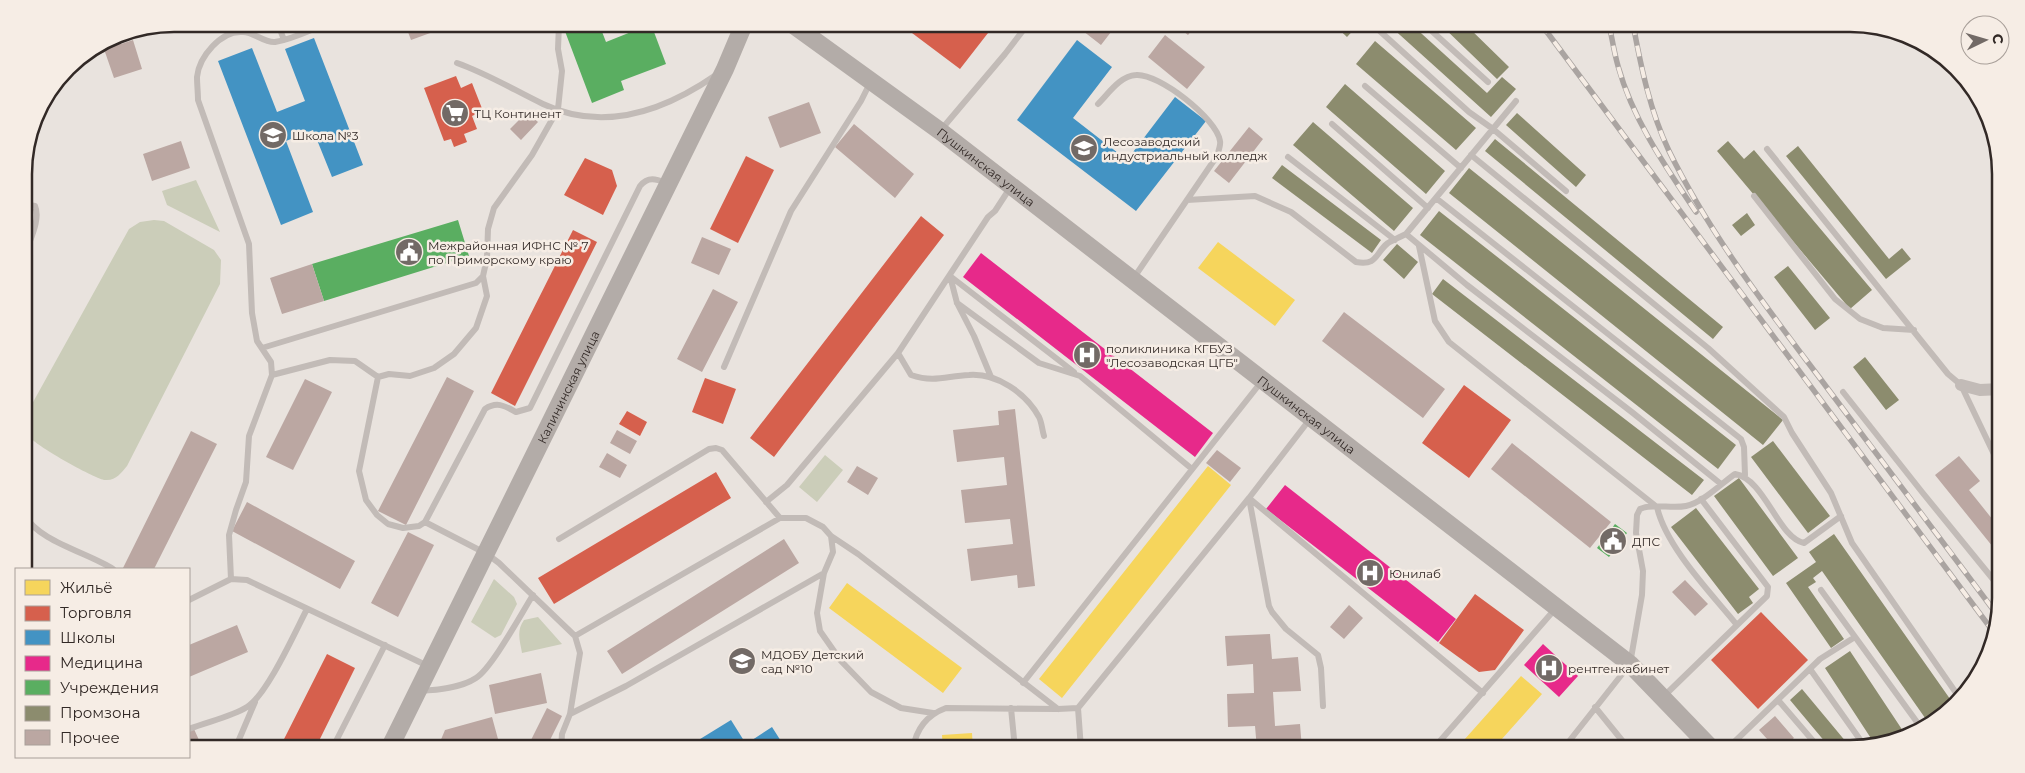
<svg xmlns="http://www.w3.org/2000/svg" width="2025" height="773" font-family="Montserrat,sans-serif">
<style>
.green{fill:#cbcdb9}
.homes{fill:#f6d55c}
.shops{fill:#d6604d}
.schools{fill:#4393c3}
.health{fill:#e7298a}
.public{fill:#5aae61}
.industry{fill:#8c8c6e}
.building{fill:#bba7a2}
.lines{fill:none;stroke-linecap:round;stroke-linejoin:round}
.service{stroke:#c2bbb7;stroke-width:6}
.minor{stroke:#c2bbb7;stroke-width:12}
.secondary{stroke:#b3aca8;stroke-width:18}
.rail-casing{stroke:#aaa4a1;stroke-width:5.5}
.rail{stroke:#f6ede5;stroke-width:4;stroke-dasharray:11;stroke-linecap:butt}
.labels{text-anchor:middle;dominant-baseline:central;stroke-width:5;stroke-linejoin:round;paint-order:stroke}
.poi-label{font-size:12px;fill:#322926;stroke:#f6ede5;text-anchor:start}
.street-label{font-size:12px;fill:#322926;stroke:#f6ede5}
.rim{fill:none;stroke:#322926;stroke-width:2.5}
</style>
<rect width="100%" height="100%" fill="#e9e3de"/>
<path class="green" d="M196,180L220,232L167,205L162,191Z
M154,220L164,221L214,250L221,260L220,284L127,466C121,473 116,481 105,480C97,480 36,446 31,438C25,428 29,414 32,404L129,229L140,222Z
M825,455L843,470L817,502L799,487Z
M494,579L514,597L517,604L501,635L495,638L471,622Z
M538,617L562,644L522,653C520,641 516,631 524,620Z"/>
<path class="homes" d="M1218,242L1295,300L1275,326L1198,268Z
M1208,466L1231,485L1062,698L1039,679Z
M847,583L962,668L943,693L829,608Z
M1521,676L1542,694L1493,749H1456Z
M972,733L973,749H943L942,735Z
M1064,744V749H1035V747Z"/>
<path class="shops" d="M900,24H995L960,69Z
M456,76L461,88L472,83L483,111L472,116L477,129L464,134L467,142L454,147L451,139L444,141L424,88Z
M746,156L774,170L738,243L710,229Z
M585,158L612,170L617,186L603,215L564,195Z
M921,216L944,235L774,457L750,438Z
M573,230L597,242L515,406L491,393Z
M705,378L736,389L723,424L692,412Z
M1464,385L1511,420L1469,478L1422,443Z
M627,411L647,422L640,436L619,424Z
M716,472L731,498L554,604L538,578Z
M1475,594L1524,630L1495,670L1479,672L1439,643Z
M1761,612L1808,660L1758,709L1711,660Z
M327,654L355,668L315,749H279Z"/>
<path class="schools" d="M314,38L363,165L332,177L313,130L286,141L313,212L281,225L218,61L252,48L277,112L305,101L285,49Z
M1077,40L1112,67L1073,118L1127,160L1175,97L1206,121L1136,211L1017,120Z
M731,720L746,744L772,727L786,749H696L692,744Z"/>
<path class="health" d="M981,253L1213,433L1195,457L963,277Z
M1285,485L1456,619L1438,642L1266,509Z
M1543,644L1578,676L1559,697L1524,665Z"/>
<path class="public" d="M570,24H599L606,42L651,24L666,64L621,81L624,90L592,103L563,26Z
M458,220L469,256L324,301L312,264Z
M1615,524L1627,533L1609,557L1597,548Z"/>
<path class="industry" d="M1333,24H1359L1347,37Z
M1392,24H1411L1487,93L1502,77L1516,89L1491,117L1390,26Z
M1440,24H1465L1509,67L1497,79Z
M1375,41L1476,128L1456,150L1356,64Z
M1345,84L1445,171L1426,194L1326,107Z
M1517,113L1586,175L1576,187L1506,125Z
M1313,122L1413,208L1394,231L1293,145Z
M1495,139L1723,327L1713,339L1485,151Z
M1728,141L1744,159L1754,150L1872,290L1850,309L1717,151Z
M1798,146L1889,259L1902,248L1911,259L1886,279L1786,156Z
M1282,165L1381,240L1372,253L1272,178Z
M1469,168L1783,420L1763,445L1449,193Z
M1439,211L1736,445L1718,469L1420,235Z
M1747,213L1755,225L1741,236L1732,225Z
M1397,244L1418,262L1404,279L1383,260Z
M1788,266L1830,318L1815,330L1774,277Z
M1443,279L1704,480L1692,495L1432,294Z
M1865,357L1899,400L1886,410L1853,367Z
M1773,441L1830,516L1808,533L1751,457Z
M1739,478L1798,558L1773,576L1714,496Z
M1696,508L1759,589L1749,597L1753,603L1738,614L1671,527Z
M1834,534L1955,706L1942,718L1930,725L1822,571L1813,578L1816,582L1808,587L1844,639L1831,648L1786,583L1816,562L1809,552Z
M1850,651L1907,737L1899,741L1876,746L1825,668Z
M1802,689L1852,749H1831L1790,700Z"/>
<path class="building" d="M405,24H455L411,40Z
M1074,24H1101L1111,32L1101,45Z
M1174,24H1197L1188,35Z
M118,35L121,44L133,40L142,69L114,78L105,52L91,57L90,52Z
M1165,35L1205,67L1187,89L1148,57Z
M809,102L821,133L780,148L768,117Z
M527,112L538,122L521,140L510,129Z
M854,124L914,174L895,198L835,147Z
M1249,127L1263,139L1229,183L1214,171Z
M181,141L190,168L152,181L143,154Z
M29,162L33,177L24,180V164Z
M702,237L731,249L719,275L691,263Z
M312,264L324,301L282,314L270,278Z
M713,289L738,302L702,372L677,359Z
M1344,312L1445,389L1423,418L1322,341Z
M447,377L474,391L406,525L378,511Z
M305,379L332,392L293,470L266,457Z
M1015,409L1035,586L1018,588L1017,575L971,581L967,549L1013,544L1010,519L965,523L961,490L1007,485L1004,457L957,462L953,430L999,425L998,411Z
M617,430L637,441L630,454L610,443Z
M191,431L217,444L154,569H126L123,568Z
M1512,443L1611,522L1590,548L1491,469Z
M1217,450L1241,468L1230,482L1206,463Z
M607,453L627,465L620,478L599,467Z
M1959,456L1980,481L1969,490L2001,530V557L1935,475Z
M857,466L878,478L868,495L847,482Z
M247,502L355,561L340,589L232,531Z
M408,532L434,545L398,617L371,603Z
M784,539L799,563L622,674L607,651Z
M1685,580L1708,604L1695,616L1672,592Z
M1349,605L1363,618L1344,639L1330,627Z
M237,625L248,652L189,677V645Z
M1270,634L1272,659L1298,657L1301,691L1273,692L1275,726L1300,724L1302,749H1257L1255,726L1228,727L1227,694L1254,693L1253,664L1227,666L1225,636Z
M541,673L547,703L495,714L489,685Z
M547,708L562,716L546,748L531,740Z
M1775,716L1794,738L1781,749H1776L1759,730Z
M492,717L498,739L461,749H437L445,730Z
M194,729L203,749H189V731Z"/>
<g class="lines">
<path class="service" d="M278,24L284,40
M1372,24L1469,112L1493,129L1566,191
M1424,24L1488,82
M457,63C488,74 514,90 543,104C604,133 664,111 716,75
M1365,86L1461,168
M1098,104C1109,93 1120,76 1136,75C1159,73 1217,119 1220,141C1221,145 1218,152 1217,156L1133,279
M1332,124L1428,208
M940,131L1005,54L1028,24
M1767,149L1948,374L1961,385L2001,469
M1471,155L1708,348L1784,417L1792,433L1831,493L1852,543L1961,700
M1288,157L1395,240
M1010,188L995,211L988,217L898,353L911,375C935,383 946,376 969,375C997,373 1026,393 1039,417C1042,423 1042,430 1044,436
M1754,196L1835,299L1860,319L1883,328L1914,330
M1436,198L1741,439L1744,447L1745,475
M1187,200L1255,196L1291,212L1356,262C1378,266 1375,253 1388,243C1393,240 1400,237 1406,234L1516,101
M24,204L35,206C41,220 29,241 25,255
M1406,234L1467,285L1633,413L1721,484
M1419,246L1435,321L1449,342L1657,507C1666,547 1711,593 1737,625
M483,276L487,296L476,328L454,354L434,368L410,376L389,374L378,377L359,471L366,500L377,515L388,524L403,528L419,526L425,522L487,554L499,563L575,636L580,653L570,714L562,734L561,749
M950,276L1074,372
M950,276L957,303L974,336L991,377
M957,303L1039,363L1080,376L1192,469
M262,348L476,283L483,276L487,258L488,229L494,208L532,155L558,109L562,71L558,49L559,24
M724,367L791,211L861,101L870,83
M272,375L330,360L355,361L378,377
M1843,392L1922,492L2001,589
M1249,498L1483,693
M1249,498L1269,606L1272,612L1286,629L1318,655L1321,668L1323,706
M766,502L787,485L898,353
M26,516C36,540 91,554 113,569
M425,522L485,409C497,401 505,406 516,412L530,408L640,186C648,176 656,179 667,183
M831,536L858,554L1058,709
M559,539L709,449L716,448L722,450L780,518
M231,579L229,535L236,510L246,482L249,436L272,375L271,362L257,341L252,313L249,244L198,100C198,93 197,84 197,77C199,57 221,30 243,32C254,32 264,43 275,42C293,39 310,30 326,24
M1821,590L1922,729
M189,600L231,579L247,580L428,666
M575,636L780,518H806L823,527L831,536L833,552L824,573L817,613L820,631L841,661L871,692L901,708L933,713
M1810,669L1866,748
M1023,683L1262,381
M420,691C438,690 461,688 476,678C492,668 521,614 533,595
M1663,697L1767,596L1768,587L1701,499
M1778,700L1820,749
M1595,707L1629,749
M1011,708L1015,749
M1078,708L1081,749
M570,714L626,686L824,573
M189,729C206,722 231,717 247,707C267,695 295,632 307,609
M235,749L255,702
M332,749L385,645
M913,749C916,729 927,715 946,708L1058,709L1078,708L1249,498L1310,419
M1433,749L1556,608
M1563,749L1630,664L1642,595L1643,571L1636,533L1637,515L1640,509C1653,503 1671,509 1686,506C1702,503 1722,483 1735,474C1765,479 1778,538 1804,543L1841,516
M1727,749L1820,659L1855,637"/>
<path class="minor" d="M1961,385L1980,390L2001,389"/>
<g class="secondary">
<path id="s1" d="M792,24L940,131L1630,664L1712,749"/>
<path id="s2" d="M389,749L725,69L744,24"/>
</g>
<g class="rail-casing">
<path id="rail" d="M1541,24L1995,634
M1609,24C1612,38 1614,52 1618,66C1633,120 1665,166 1696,212
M1633,24C1641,67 1650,111 1669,151C1711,237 1771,313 1828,389C1885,465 1942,541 1998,616"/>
</g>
<use href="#rail" class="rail"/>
</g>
<defs>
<g id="supermarket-disc" transform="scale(1.4375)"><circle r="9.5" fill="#726a66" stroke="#f6ede5"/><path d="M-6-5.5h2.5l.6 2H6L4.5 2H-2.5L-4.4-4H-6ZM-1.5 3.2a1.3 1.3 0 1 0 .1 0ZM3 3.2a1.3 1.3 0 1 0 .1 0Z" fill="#fff"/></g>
<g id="school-disc" transform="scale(1.4375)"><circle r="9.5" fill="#726a66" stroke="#f6ede5"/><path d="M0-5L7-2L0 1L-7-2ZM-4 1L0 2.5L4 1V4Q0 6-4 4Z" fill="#fff"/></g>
<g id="university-disc" transform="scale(1.4375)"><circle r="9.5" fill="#726a66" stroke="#f6ede5"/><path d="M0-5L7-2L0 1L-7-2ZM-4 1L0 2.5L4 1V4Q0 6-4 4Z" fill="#fff"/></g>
<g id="civic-disc" transform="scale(1.4375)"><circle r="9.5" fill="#726a66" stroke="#f6ede5"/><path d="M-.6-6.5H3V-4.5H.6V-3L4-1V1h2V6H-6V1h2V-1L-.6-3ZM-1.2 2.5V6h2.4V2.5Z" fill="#fff"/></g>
<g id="hospital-disc" transform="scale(1.4375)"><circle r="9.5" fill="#726a66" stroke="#f6ede5"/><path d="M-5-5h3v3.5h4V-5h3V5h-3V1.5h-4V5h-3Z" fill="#fff"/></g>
</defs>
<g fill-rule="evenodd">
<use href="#supermarket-disc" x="455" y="113"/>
<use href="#school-disc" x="273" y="135"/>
<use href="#university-disc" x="1084" y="148"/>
<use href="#civic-disc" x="409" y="252"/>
<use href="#hospital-disc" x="1087" y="355"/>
<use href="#civic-disc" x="1613" y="541"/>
<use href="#hospital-disc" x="1370" y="573"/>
<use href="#school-disc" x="742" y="661"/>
<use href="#hospital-disc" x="1549" y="668"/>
</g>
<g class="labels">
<g class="poi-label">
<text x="474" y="113">ТЦ Континент</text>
<text x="292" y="135">Школа №3</text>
<text x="1103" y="141">Лесозаводский<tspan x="1103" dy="14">индустриальный колледж</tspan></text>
<text x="428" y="245">Межрайонная ИФНС № 7<tspan x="428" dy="14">по Приморскому краю</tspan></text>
<text x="1106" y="348">поликлиника КГБУЗ<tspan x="1106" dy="14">"Лесозаводская ЦГБ"</tspan></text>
<text x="1632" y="541">ДПС</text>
<text x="1389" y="573">Юнилаб</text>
<text x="761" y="654">МДОБУ Детский<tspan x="761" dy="14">сад №10</tspan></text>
<text x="1568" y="668">рентгенкабинет</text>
</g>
<g class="street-label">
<text stroke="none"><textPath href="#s1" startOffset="241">Пушкинская улица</textPath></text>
<text stroke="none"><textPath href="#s2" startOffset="404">Калининская улица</textPath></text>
<text stroke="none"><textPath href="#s1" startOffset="646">Пушкинская улица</textPath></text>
</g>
</g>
<path d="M0 0H2025V773H0ZM174 32H1850A142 142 0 0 1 1992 174V598A142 142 0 0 1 1850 740H174A142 142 0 0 1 32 598V174A142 142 0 0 1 174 32Z" fill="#f6ede5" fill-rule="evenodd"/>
<path class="rim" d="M174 32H1850A142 142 0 0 1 1992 174V598A142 142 0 0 1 1850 740H174A142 142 0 0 1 32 598V174A142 142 0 0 1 174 32Z"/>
<rect x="15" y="568" width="175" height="190" fill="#f6ede5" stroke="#a89f99"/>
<rect x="25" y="580" width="25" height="15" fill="#f6d55c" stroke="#a89f99"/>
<text x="60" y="593" font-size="15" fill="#322926">Жильё</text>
<rect x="25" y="606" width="25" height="15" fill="#d6604d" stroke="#a89f99"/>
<text x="60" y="618" font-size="15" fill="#322926">Торговля</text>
<rect x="25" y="630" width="25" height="15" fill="#4393c3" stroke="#a89f99"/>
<text x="60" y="643" font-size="15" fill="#322926">Школы</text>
<rect x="25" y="656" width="25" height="15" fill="#e7298a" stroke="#a89f99"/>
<text x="60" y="668" font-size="15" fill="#322926">Медицина</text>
<rect x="25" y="680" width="25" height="15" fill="#5aae61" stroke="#a89f99"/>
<text x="60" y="693" font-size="15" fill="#322926">Учреждения</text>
<rect x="25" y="706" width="25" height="15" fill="#8c8c6e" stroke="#a89f99"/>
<text x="60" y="718" font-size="15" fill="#322926">Промзона</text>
<rect x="25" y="730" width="25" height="15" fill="#bba7a2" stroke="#a89f99"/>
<text x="60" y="743" font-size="15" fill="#322926">Прочее</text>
<g transform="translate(1985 40) rotate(85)"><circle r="24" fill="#f6ede5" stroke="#a89f99"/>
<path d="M0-4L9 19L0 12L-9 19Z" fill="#726a66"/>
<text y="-8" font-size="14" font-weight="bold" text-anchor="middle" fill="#322926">С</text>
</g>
</svg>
